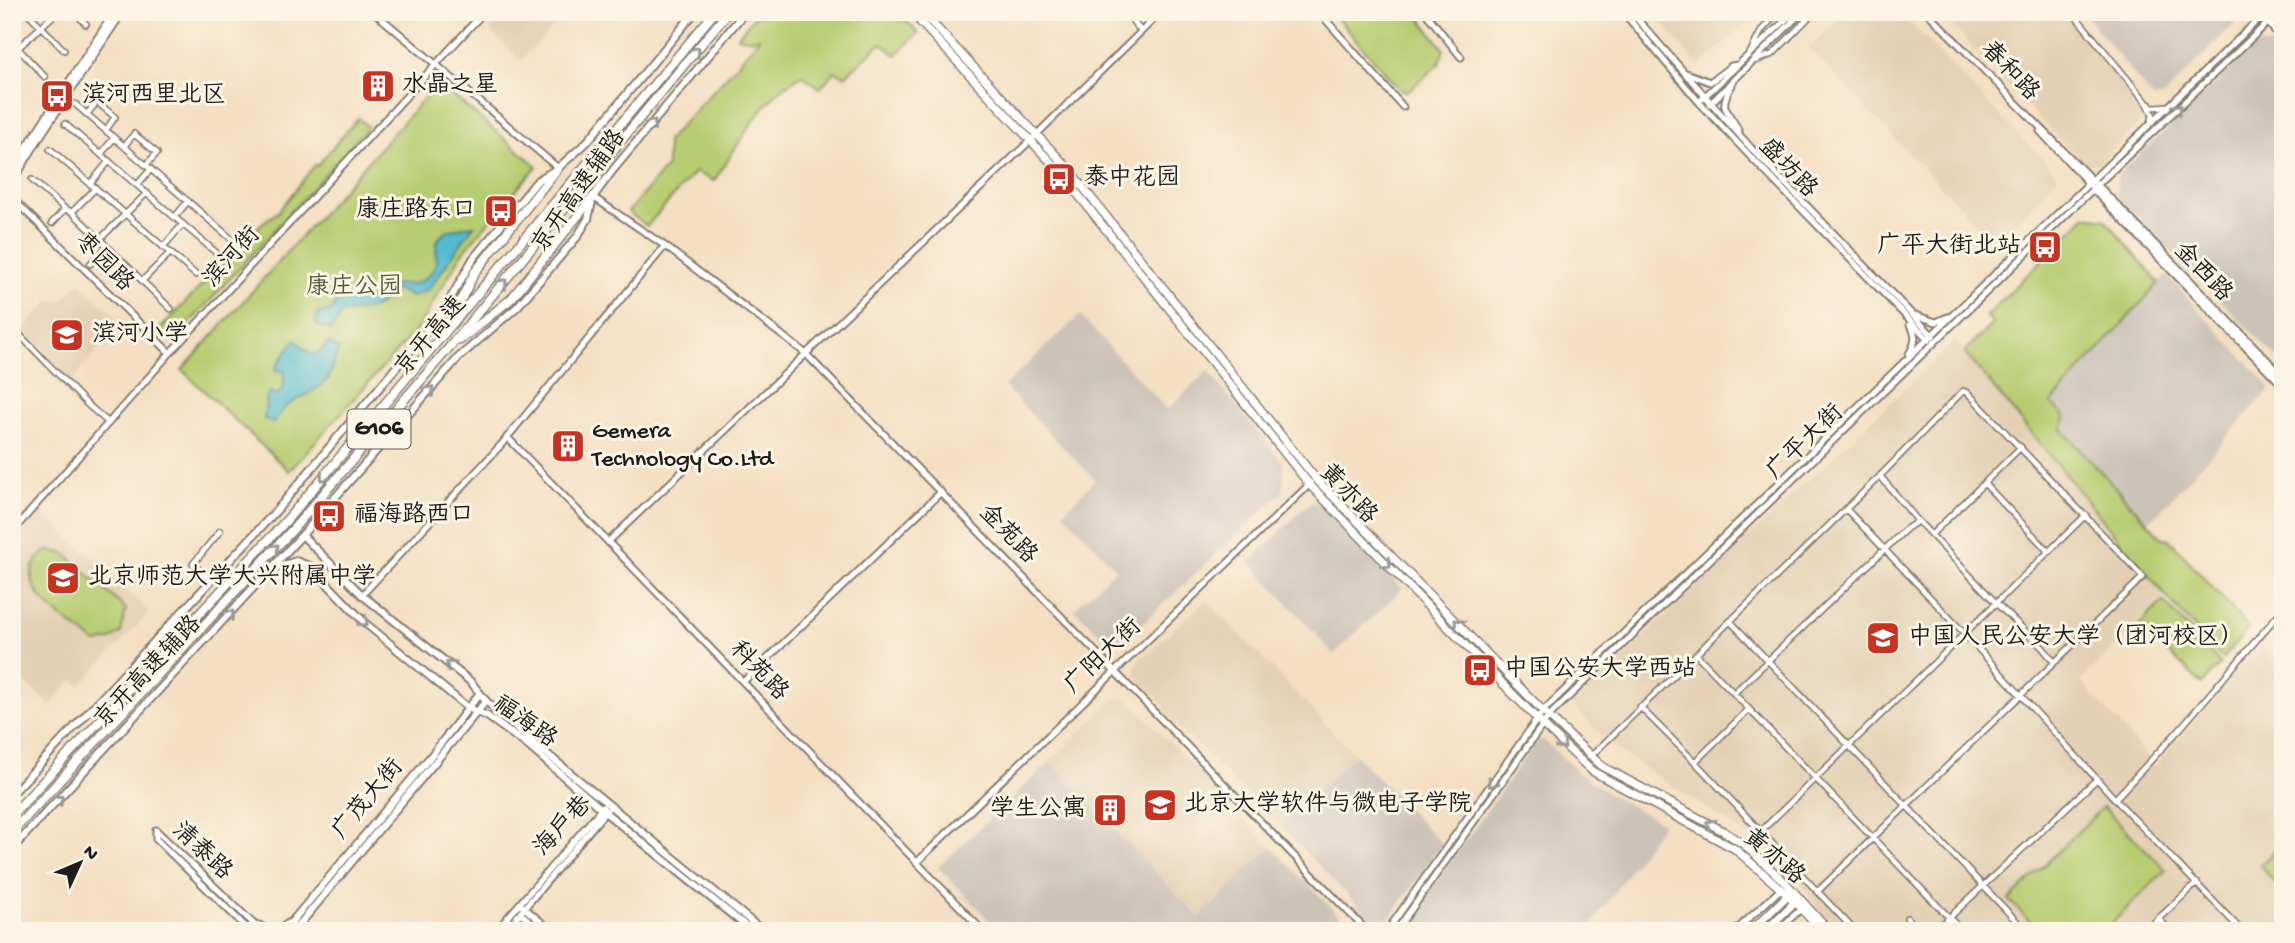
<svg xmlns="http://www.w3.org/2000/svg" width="2295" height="943" font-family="'Gochi Hand','LXGW WenKai TC',sans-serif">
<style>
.built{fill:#e4d0b4}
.industrial{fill:#cbc3b8}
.green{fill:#b6cc70;stroke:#697446;stroke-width:2}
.water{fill:#53bbd0;stroke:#386c76;stroke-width:2}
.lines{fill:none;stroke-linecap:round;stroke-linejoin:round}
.minor-casing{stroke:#887e6f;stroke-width:8}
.tertiary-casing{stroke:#887e6f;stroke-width:9}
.secondary-casing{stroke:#887e6f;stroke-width:10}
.primary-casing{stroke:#887e6f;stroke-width:10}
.motorway-casing{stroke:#887e6f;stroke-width:11}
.minor{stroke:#fff;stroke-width:4.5}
.tertiary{stroke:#fff;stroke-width:5}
.secondary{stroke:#fff;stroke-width:6}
.primary{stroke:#fff;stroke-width:7}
.motorway{stroke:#fff;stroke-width:8}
.oneway{stroke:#999}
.labels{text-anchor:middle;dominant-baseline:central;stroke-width:6;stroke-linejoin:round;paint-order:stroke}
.shield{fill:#fcf5e5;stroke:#5f5d58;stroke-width:2}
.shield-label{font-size:23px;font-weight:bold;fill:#1c1c1c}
.street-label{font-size:24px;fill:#1c1c1c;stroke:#fcf5e5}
.poi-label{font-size:24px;fill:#1c1c1c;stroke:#fcf5e5;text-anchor:start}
.park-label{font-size:24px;fill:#525a39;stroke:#fcf5e5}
</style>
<rect width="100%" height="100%" fill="#fcf5e5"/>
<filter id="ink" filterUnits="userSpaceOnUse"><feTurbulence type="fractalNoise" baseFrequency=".0143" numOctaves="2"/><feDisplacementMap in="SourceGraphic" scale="14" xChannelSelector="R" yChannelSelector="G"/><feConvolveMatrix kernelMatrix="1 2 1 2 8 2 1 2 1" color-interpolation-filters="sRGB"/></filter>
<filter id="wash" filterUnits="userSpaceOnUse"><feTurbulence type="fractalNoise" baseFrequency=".00686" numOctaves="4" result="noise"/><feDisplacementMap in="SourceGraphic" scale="28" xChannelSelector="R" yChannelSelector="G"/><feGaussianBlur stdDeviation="1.57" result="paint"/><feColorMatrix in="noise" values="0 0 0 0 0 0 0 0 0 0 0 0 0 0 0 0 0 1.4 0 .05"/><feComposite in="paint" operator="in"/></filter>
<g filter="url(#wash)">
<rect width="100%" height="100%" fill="#f4dfc2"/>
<path class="built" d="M506,12H563L565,14L521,61L490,30Z
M1653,12H1758L1699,67Z
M1846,12H1899L2058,175L1998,246L1809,49Z
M1939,12H2066L2142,105L2143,120L2098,164H2082Z
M80,282L115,316L109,323L105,341L72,382L23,329L50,301H62Z
M1955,341L2165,595L2081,681L2155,766L2260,645L2283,671V931H1838L1816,906L1802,885L1763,845L1614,748L1572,705Z
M42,512L150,612L80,686L72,680L50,705L12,671V544Z
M1207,600L1355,755L1281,827L1168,717L1162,703L1138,679L1135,673L1136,665L1142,658Z
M1122,698L1128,699L1271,847L1199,918L1050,762L1113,700Z"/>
<path class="industrial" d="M2083,12H2246L2164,96L2153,98Z
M2256,45H2273L2283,50V364L2116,195L2118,175Z
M2166,275L2271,388L2157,514L2147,522L2062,430L2051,403Z
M1080,315L1167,410L1208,371L1284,464L1283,492L1122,642H1108L1074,609L1116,569L1063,512L1095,480L1004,386Z
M1310,502L1323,504L1402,589L1334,654L1250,562Z
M1542,739L1579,773L1614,797L1663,823L1587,931H1401L1536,742Z
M1355,755L1442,844L1389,919H1371L1281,827Z
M1050,762L1199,918L1271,847L1355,931H999L938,867Z"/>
<path class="green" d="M758,12H898L918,33L896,55L881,43L845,76L835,71L820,88L802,75C762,96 739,145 714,181L695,172L647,226L628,212L667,166V141C697,107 731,74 759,38L748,39L737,37Z
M1332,12H1416L1444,50L1439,64L1408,91L1400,90Z
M438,83L537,166L463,252L418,328L289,471L182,370Z
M358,118L368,127L178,336L175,338L164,335L159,330L262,223L278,212L315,165L317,166Z
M2086,216L2105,219L2159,283L2051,403L2065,417L2062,430L2162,538L2169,539L2249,628L2223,659L2165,595L1964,352L1993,323L1986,316Z
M47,551L64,553L126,609L121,633L110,640L96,643C70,622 1,584 47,551Z
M2163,601L2221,664L2202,684L2139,625Z
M2103,807L2166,870L2104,931H2039L2009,900Z
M2283,844V893L2260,865Z"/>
<path class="water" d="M474,225L429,289L412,297L396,289L375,308L342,314L331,330L318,326L316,321L318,313L330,311L341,296L351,293L362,299L380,298L385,294L389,285C400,282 410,288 421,281C458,259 407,234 474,225Z
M295,340L312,355L318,353L328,343L339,348L329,378L318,388L285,407L274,423L264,419L267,396L270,392L276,395L283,390L284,371H275L277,365Z"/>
</g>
<g filter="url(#ink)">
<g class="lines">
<g class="minor-casing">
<path id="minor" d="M27,12L64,50
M75,12L86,24
M1125,12L1141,31
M2072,12L2148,104L2153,115L2151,122
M12,42L45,77
M18,48L57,12
M1751,51L1762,30L1778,12
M1755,61L1773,54L1814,12
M75,104L235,242
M2149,104L2153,107L2167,106
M87,114L97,102L115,117L106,130
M65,124L219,255
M124,146L134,134L157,153L146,165
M50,149L196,275
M101,154L114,138
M32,180L65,209L72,212L171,309
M90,184L109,161
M137,185L151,169
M72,212L96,188
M175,217L188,201
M52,223L65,209
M100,239L147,193
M163,247L183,224
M90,264L107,247
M142,281L170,253
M12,327L88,405L109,423
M1880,476L1918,521
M1984,483L2049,552
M1846,509L1965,634L2115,799L2242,931
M1931,535L2021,447
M211,581L193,564L220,531
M1730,621L2026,931
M1696,654L1962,931
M2054,662L2043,648L1996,603L2086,515
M1734,693L1906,529L1918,521L1996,603L1761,831
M1640,707L1695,762L1855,931
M1591,756L1880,476L1963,391L1968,393L2143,577L1818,891
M1695,762L1749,709
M2115,799L2178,731L2283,609
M1907,918L1919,931
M2158,918L2170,931
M1935,931L2097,779
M2145,931L2197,883"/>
</g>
<g class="tertiary-casing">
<path id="tertiary" d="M374,12L558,168
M1319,12L1403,107
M1425,12L1461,57
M1623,12L1699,102L1747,153L1929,340
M1631,12L1751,148L1933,336
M1927,12L2094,182
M1686,73L1710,82L1731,66L1738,65
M1732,85C1716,111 1730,110 1739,132
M1702,99L1794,12
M1710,104L1802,12
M2040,131L2090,185
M593,197L665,246L805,353L1367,931
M12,198L170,353
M1915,315L1936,322L1948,317
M1909,354C1915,345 1918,335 1910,325
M507,437L983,931
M12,532L170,353L484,12
M608,542L1032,139L1161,12
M362,595L501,445L665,246
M743,682L941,492
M156,830L261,931
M156,830V839L250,931
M917,862L1311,483
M522,906L552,931
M520,913L542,931
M259,925C270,931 278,931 288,923
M496,931L603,807
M505,931L607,810
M1387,931L1543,711L2266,12
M1396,931L1549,716L2097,185L2279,12
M1735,931L1782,888
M1777,931L1803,907"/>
</g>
<g class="secondary-casing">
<path id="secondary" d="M2260,12L2283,40
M12,170L115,12
M12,182L42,133L122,12
M2097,185L2283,377
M2093,189L2283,385
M302,535L362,595L471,682L486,701L530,740L763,931
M274,568L296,561L311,567L365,623L468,708L487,716L527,745L606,813L752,931
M12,794L276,511L444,310L473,259L538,180L558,168L586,143L695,12
M12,849L302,535L459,357L517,307L577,237L588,219L593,197L613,170L745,12
M284,931L431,756L480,693
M294,931L486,701"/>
</g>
<g class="primary-casing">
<path id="primary" d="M911,12L1060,172L1310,485L1543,725L1592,771L1735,849L1788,895L1822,931
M922,12L1066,166L1316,479L1543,711L1603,767L1723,831L1743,844L1786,883L1829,931
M1751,931L1790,893
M1765,931L1797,900"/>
</g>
<g class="motorway-casing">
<path id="motorway" d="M446,329L475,272L558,168
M460,340L511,299L593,197
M12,815L286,521L715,12
M12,832L294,528L447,350L728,12"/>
</g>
<use href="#minor" class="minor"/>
<use href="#tertiary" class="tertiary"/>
<use href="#secondary" class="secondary"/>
<use href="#primary" class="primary"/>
<use href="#motorway" class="motorway"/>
</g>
<defs><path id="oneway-chevron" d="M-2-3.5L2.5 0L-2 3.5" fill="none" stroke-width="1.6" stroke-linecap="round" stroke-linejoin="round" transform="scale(1.75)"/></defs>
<g class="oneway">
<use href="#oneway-chevron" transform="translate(696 51) rotate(-50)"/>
<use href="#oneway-chevron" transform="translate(2178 108) rotate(-44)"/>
<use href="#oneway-chevron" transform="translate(652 124) rotate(-50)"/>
<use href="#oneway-chevron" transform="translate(503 283) rotate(-50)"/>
<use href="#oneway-chevron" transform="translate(430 390) rotate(-49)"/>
<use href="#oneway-chevron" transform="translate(324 477) rotate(130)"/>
<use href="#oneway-chevron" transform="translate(275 548) rotate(-47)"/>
<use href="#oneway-chevron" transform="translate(1387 564) rotate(46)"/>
<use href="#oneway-chevron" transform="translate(230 614) rotate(-47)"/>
<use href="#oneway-chevron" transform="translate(364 622) rotate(41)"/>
<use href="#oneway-chevron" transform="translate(1458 623) rotate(-134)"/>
<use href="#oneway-chevron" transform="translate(450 665) rotate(-141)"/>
<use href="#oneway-chevron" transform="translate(1562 745) rotate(45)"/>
<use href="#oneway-chevron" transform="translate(1492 783) rotate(125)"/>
<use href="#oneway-chevron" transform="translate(59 799) rotate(-47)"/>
<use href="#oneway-chevron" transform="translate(1710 824) rotate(-152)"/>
</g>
</g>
<defs>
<g id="building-square" transform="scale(1.75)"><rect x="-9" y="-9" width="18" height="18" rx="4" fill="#c8321e" stroke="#fcf5e5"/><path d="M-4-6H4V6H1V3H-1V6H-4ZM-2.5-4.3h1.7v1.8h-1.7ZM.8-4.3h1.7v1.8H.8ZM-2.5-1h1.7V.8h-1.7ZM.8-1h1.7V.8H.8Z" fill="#fff"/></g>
<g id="bus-square" transform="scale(1.75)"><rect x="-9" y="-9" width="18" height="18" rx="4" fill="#c8321e" stroke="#fcf5e5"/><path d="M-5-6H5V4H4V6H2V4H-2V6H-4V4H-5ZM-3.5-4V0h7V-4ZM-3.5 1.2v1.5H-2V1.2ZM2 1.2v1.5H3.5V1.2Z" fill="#fff"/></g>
<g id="school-square" transform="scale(1.75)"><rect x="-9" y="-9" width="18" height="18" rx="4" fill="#c8321e" stroke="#fcf5e5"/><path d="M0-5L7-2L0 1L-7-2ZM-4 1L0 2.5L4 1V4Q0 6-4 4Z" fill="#fff"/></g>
<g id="university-square" transform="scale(1.75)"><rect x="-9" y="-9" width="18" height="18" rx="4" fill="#c8321e" stroke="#fcf5e5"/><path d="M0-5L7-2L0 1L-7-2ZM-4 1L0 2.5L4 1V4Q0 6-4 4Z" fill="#fff"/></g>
</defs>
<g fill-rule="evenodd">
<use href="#building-square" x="378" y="86"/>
<use href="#bus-square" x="57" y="96"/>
<use href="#bus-square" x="1059" y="179"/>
<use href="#bus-square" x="501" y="211"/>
<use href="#bus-square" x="2045" y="247"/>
<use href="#school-square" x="67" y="335"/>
<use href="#building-square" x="568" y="446"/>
<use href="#bus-square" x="329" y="516"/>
<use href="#school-square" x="63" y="578"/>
<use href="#university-square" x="1883" y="638"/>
<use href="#bus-square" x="1480" y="670"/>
<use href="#university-square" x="1160" y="805"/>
<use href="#building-square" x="1110" y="810"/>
</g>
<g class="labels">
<rect class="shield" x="347.5" y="409.5" width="63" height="39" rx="5"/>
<g class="shield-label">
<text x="379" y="429">G106</text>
</g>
<g class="street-label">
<text transform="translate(2009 72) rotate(46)">春和路</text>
<text transform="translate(1787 169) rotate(46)">盛坊路</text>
<text transform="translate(580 192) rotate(-55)">京开高速辅路</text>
<text transform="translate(233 258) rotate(-48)">滨河街</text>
<text transform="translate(103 263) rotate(45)">枣园路</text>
<text transform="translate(2202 273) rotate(46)">金西路</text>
<text transform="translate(432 337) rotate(-50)">京开高速</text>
<text transform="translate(1806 443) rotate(-44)">广平大街</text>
<text transform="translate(1347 495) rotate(47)">黄亦路</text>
<text transform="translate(1007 535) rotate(46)">金苑路</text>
<text transform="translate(1104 657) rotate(-44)">广阳大街</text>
<text transform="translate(758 672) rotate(46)">科苑路</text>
<text transform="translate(149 673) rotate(-47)">京开高速辅路</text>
<text transform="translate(524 723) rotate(35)">福海路</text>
<text transform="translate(369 800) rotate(-50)">广茂大街</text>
<text transform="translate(564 827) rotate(-47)">海户巷</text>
<text transform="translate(201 852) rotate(43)">清泰路</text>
<text transform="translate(1773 858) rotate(40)">黄亦路</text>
</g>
<g class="poi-label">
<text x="402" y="86">水晶之星</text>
<text x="82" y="96">滨河西里北区</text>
<text x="1084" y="179">泰中花园</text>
<text x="476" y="211" text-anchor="end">康庄路东口</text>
<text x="2021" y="247" text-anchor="end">广平大街北站</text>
<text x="92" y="335">滨河小学</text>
<text x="592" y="432">Gemera<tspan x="592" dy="28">Technology Co.Ltd</tspan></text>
<text x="354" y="516">福海路西口</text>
<text x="88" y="578">北京师范大学大兴附属中学</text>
<text x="1908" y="638">中国人民公安大学（团河校区）</text>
<text x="1504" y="670">中国公安大学西站</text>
<text x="1184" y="805">北京大学软件与微电子学院</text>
<text x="1086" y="810" text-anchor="end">学生公寓</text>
</g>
<g class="park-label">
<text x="354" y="288">康庄公园</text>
</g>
</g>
<rect width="2295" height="943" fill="none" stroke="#fcf5e5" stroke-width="42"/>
<g transform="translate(80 863) rotate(46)" stroke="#fcf5e5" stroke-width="5" paint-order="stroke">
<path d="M0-5L12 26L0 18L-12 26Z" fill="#1c1c1c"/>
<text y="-10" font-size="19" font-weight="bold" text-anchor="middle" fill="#1c1c1c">N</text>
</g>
</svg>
